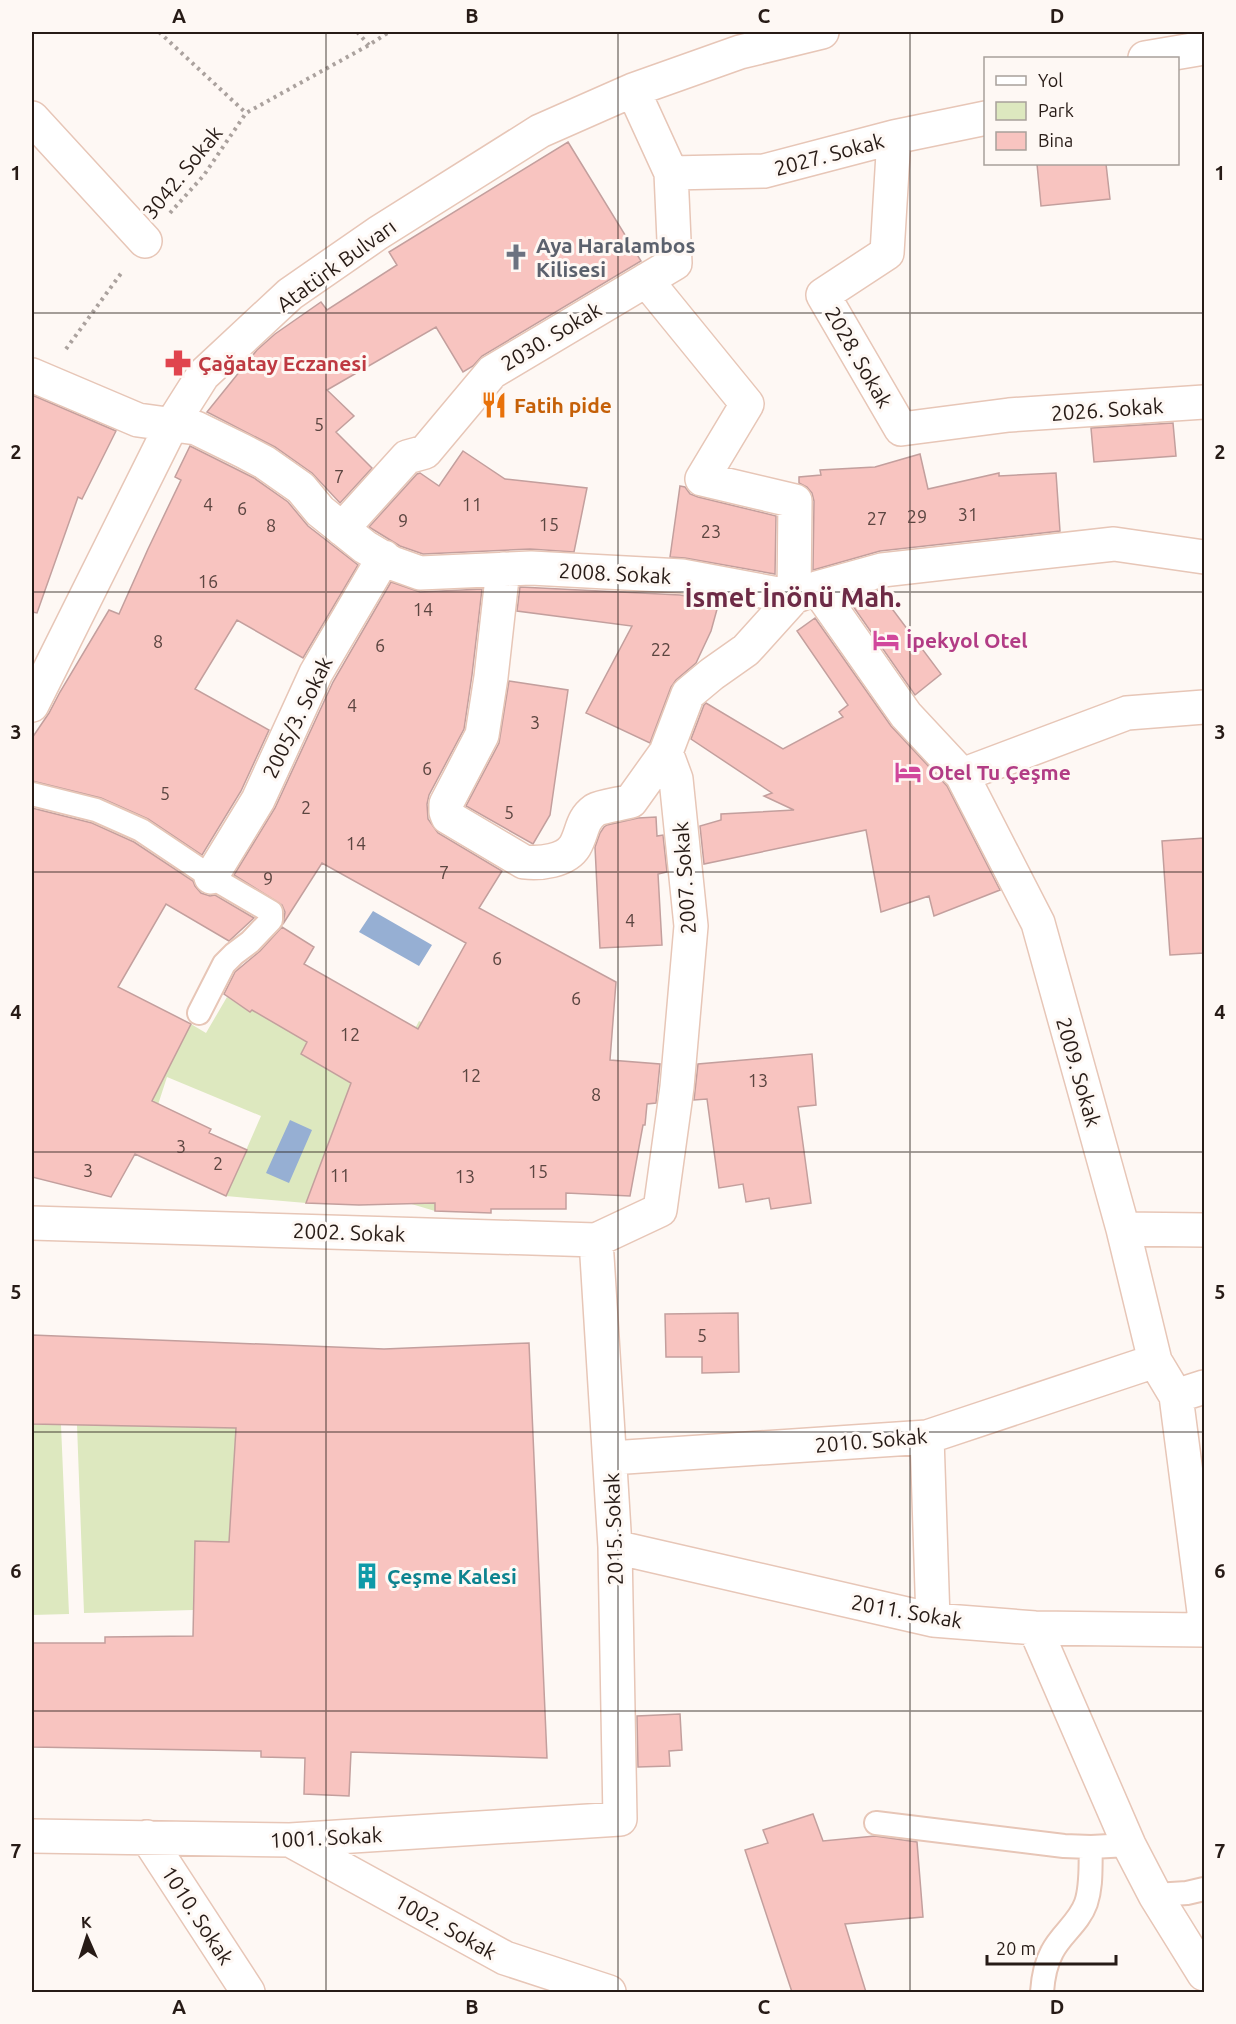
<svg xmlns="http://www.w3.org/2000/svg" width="1236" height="2024" font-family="Ubuntu,sans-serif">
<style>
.green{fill:#dde8bf}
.water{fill:#96afd3}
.building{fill:#f8c4c0;stroke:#c39f9d;stroke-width:1.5}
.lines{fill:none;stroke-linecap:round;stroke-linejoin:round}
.lane-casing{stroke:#e7c6b7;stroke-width:26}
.street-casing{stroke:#e7c6b7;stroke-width:36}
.path{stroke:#aba29e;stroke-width:4;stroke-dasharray:3 4.5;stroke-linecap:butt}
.lane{stroke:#fff;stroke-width:22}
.street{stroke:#fff;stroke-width:33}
.grid{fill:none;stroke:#271b16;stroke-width:1.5;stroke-opacity:0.55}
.labels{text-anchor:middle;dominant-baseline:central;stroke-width:6;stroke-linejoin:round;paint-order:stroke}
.number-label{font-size:18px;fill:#5b4540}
.street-label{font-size:21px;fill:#271b16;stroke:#fef8f4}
.worship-label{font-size:21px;font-weight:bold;fill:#5b616d;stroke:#fef8f4;text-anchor:start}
.health-label{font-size:21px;font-weight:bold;fill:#be3a42;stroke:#fef8f4;text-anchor:start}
.food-label{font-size:21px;font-weight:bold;fill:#c56008;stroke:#fef8f4;text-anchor:start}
.hotel-label{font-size:21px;font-weight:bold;fill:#b23c85;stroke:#fef8f4;text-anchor:start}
.culture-label{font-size:21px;font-weight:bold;fill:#0d838f;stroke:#fef8f4;text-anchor:start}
.district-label{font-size:27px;font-weight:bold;fill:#6d2a45;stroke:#fef8f4}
.neatline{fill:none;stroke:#271b16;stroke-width:2}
.grid-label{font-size:20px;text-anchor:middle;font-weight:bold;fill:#271b16}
</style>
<rect width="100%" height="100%" fill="#fef8f4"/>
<path class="green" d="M227,997L250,1012L253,1010L310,1038L301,1054L379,1098L419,1021L445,1034L435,1211L408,1203L372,1130L340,1112L306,1203L226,1196L261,1116L167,1077L154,1117L81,1017L170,1065L191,1024L206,1033Z
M32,1424L61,1425L69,1614L32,1615Z
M77,1425L236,1428L229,1542L196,1541L193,1610L84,1613Z"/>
<path class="water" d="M373,911L432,945L419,966L359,932Z
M290,1120L312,1130L289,1183L266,1173Z"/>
<path class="building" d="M568,142L641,261L482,356L473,366L463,372L436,327L327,390L354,416L336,432L372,468L340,503L312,473L275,447L207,412L257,350L275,334L321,302L327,310L397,265L389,252Z
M1037,164H1106L1110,199L1041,206Z
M32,395L116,431L82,499L78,497L37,613L32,612Z
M1173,423L1176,456L1094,462L1091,428Z
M190,446L254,478L288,502L308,526L358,565L303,658L237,620L195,689L269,730L241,791L202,855L148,819L101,798L32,781V738L49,713L60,692L109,610L119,614L148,549L181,480L175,477Z
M463,451L505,479L587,488L574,552L530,549L423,554L400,546L369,527L417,474L420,473L439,486Z
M920,454L928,489L999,473V476L1056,473L1060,531L880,551L813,570L814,501L812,493L807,487L799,483V477L821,475L820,470L875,467Z
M680,486L685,487L690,494L698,497L776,516L775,574L685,558L670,557Z
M391,582L420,592L482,589L472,675L464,729L429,795L427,804L428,819L438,833L502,871L479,908L616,982L610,1060L660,1064L656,1103L647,1104L645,1125H643L630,1196L566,1193V1209H491V1213L435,1211V1203L359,1205L306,1203L351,1083L301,1054L307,1042L252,1010L250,1012L224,994L235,972L260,951L282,927L314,947L304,964L418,1029L466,943L322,863L283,924L285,912L282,905L234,875L275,808L333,682Z
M520,587L680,595L719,602L711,631L696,663L676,680L671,687L650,743L586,713L632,626L517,611Z
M878,590L941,674L915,695L848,599Z
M815,618L891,726L947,786L1000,890L934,916L929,896L881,912L866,830L704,864L700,826L721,820V814L794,810L764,796L772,793L691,739L704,705L706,703L783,749L843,717L839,712L848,705L797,631Z
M509,681L568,690L550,815L533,844L466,806L499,743Z
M32,808L92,823L134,842L193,881L195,886L201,893L210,896L215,895L254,918L229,941L166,904L118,987L191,1024L152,1101L211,1129L209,1133L247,1150L226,1196L135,1154L111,1197L32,1177Z
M656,817L657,836L663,835L667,872L658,874L662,945L600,948L595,847L600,833L604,827L607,825L638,818Z
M1204,838V953L1170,955L1162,841Z
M812,1054L816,1105L798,1107L811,1203L771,1209L769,1198L746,1202L743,1184L719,1188L707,1099L694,1100L698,1064Z
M738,1313L739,1372L702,1373V1357H666L665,1314Z
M32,1335L384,1349L529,1343L547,1758L351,1752L349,1796L304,1794L305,1758L261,1757V1751L32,1747V1643H105V1637L193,1636L195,1541L229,1542L236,1428L32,1424Z
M680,1714L682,1750L669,1751L670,1766L638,1767L637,1716Z
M813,1814L823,1841L875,1836L917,1842L923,1917L845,1924L866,1992H792L745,1850L768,1843L763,1830Z"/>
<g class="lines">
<g class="lane-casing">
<path id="lane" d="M32,794L96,810L141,830L211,877L271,912V920L250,942L234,954L224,964L199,1013
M876,1823L1064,1846L1091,1847L1129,1845
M1155,1895L1187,1893L1204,1889
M1042,1992C1043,1978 1045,1965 1052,1952C1061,1934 1079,1923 1086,1903C1092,1885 1090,1866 1091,1847"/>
</g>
<g class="street-casing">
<path id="street" d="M1145,58L1204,48
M32,118L145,241
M894,137L887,253L823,295L901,429L1009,415L1204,402
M671,173L764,171L894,137L986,118
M32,375L138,420L196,428L243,451L264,462L301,488L320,511L365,547L392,563L420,573L531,568L682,576L794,597L817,588L882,570L1114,544L1204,557
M342,529L407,457L425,452L492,372L675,263L671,173L633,90
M503,569L491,677L482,735L446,804V812L448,817L524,862C540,864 566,861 575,846C583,832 581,820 595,810C602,806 621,804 631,801L666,752
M817,588L906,715L962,775L1038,923L1123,1229L1155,1361L1176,1396L1204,1612
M32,705L172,424L203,375L290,294L378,233L540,131L633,90L740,52L822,32
M962,775L1127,713L1204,707
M211,877L258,800L316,673L384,557
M32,1223L596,1240L660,1210L677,1087L691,926L676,779L666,752L688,694L712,674L746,650L794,597L795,501L702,479L747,404L646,280
M1123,1229L1204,1230
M1176,1396L1204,1387
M927,1437L933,1620
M611,1458L927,1437L1155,1361
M615,1547L933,1620L1035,1628L1204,1630
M1035,1628L1129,1845L1155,1895L1204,1974
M32,1836L290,1840L620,1819L615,1547L596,1240
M147,1837L248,1992
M290,1840L505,1958L609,1992"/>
</g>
<path class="path" d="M159,32L246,113
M357,32L369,45
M170,213L204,175L246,113L369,45L389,32
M66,349L122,272"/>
<use href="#lane" class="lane"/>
<use href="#street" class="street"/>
</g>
<path class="grid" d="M326,32V1992M618,32V1992M910,32V1992M32,313H1204M32,592H1204M32,872H1204M32,1152H1204M32,1432H1204M32,1711H1204"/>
<defs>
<g id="church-bare" transform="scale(2.07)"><path d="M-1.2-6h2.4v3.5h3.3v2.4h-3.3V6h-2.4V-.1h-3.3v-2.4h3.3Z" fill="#6b7280" stroke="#fef8f4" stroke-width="2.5" paint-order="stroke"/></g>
<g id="pharmacy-bare" transform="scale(2.07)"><path d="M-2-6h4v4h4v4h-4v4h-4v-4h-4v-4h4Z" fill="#e0444e" stroke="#fef8f4" stroke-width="2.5" paint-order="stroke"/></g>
<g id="restaurant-bare" transform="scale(2.07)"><path d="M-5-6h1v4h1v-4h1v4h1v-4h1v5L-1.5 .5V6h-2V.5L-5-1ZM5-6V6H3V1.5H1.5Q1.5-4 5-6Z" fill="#e8710a" stroke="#fef8f4" stroke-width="2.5" paint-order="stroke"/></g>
<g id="hotel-bare" transform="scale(2.07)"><path d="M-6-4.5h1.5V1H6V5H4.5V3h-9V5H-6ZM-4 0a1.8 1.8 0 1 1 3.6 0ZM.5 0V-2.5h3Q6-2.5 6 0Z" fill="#d1479c" stroke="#fef8f4" stroke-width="2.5" paint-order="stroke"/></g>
<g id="building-bare" transform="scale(2.07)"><path d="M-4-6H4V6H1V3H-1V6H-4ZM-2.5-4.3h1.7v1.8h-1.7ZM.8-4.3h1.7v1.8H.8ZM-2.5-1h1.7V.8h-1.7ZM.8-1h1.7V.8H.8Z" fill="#0f9aa8" stroke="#fef8f4" stroke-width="2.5" paint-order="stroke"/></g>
</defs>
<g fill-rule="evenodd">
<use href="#church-bare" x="516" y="257"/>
<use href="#pharmacy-bare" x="178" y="363"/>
<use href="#restaurant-bare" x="494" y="405"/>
<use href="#hotel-bare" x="886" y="640"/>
<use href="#hotel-bare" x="908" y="772"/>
<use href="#building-bare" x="367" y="1576"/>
</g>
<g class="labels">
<g class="number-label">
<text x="319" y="424">5</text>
<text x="339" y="476">7</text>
<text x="208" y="504">4</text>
<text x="472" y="504">11</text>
<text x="242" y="508">6</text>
<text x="968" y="514">31</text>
<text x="917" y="516">29</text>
<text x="877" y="518">27</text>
<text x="403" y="520">9</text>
<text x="549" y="524">15</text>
<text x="271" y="525">8</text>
<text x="711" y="531">23</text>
<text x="208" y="581">16</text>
<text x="423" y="609">14</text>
<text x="158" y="641">8</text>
<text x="380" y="645">6</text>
<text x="661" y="649">22</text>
<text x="352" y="705">4</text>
<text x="535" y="722">3</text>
<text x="427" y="768">6</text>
<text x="165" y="793">5</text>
<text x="306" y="807">2</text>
<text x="509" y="812">5</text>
<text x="356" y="843">14</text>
<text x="444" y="872">7</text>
<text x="268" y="878">9</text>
<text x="630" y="920">4</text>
<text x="497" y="958">6</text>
<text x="576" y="998">6</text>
<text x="350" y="1034">12</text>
<text x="471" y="1075">12</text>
<text x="758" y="1080">13</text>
<text x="596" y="1094">8</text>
<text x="181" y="1146">3</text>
<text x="218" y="1163">2</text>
<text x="88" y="1170">3</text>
<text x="538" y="1171">15</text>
<text x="340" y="1175">11</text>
<text x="465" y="1176">13</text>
<text x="702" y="1335">5</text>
</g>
<g class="street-label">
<text transform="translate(829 154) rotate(-15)">2027. Sokak</text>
<text transform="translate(182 172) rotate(-51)">3042. Sokak</text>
<text transform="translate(336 265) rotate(-36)">Atatürk Bulvarı</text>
<text transform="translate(551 336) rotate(-31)">2030. Sokak</text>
<text transform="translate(859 357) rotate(60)">2028. Sokak</text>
<text transform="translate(1107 409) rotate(-4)">2026. Sokak</text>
<text transform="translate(615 573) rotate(3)">2008. Sokak</text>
<text transform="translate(297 717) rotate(-64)">2005/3. Sokak</text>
<text transform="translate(684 878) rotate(-94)">2007. Sokak</text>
<text transform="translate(1079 1072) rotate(74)">2009. Sokak</text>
<text transform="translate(349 1232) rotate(2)">2002. Sokak</text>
<text transform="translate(871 1440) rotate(-5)">2010. Sokak</text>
<text transform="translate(613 1529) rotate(-92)">2015. Sokak</text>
<text transform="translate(907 1611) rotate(10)">2011. Sokak</text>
<text transform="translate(326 1837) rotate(-3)">1001. Sokak</text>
<text transform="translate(198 1915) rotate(57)">1010. Sokak</text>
<text transform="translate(446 1926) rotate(29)">1002. Sokak</text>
</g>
<g class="worship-label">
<text x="536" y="245">Aya Haralambos<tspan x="536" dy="24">Kilisesi</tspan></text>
</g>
<g class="health-label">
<text x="198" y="363">Çağatay Eczanesi</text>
</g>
<g class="food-label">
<text x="514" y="405">Fatih pide</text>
</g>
<g class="hotel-label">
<text x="906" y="640">İpekyol Otel</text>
<text x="928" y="772">Otel Tu Çeşme</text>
</g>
<g class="culture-label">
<text x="387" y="1576">Çeşme Kalesi</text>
</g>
<g class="district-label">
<text x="793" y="597">İsmet İnönü Mah.</text>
</g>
</g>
<rect width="1236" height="2024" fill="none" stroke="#fef8f4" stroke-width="66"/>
<rect x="984" y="57" width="195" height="108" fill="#fef8f4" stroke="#a8a09b" stroke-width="1.5"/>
<rect x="996" y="76" width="30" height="9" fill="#ffffff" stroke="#a8a09b" stroke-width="1.5"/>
<text x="1038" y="87" font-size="18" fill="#271b16">Yol</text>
<rect x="996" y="102" width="30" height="18" fill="#dde8bf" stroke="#a8a09b" stroke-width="1.5"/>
<text x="1038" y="117" font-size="18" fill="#271b16">Park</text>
<rect x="996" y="132" width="30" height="18" fill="#f8c4c0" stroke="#a8a09b" stroke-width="1.5"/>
<text x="1038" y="147" font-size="18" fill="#271b16">Bina</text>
<g transform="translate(87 1937) rotate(357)" stroke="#fef8f4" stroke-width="4.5" paint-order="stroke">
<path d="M0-4.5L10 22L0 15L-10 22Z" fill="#271b16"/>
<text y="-9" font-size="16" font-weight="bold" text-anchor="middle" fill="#271b16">K</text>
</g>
<path d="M987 1955v9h129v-9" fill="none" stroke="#271b16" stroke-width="3"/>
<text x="996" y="1955" font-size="18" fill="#271b16" stroke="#fef8f4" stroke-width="4.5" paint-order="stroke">20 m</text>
<rect x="33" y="33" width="1170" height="1958" class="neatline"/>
<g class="grid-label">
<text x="179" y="23">A</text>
<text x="472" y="23">B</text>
<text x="764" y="23">C</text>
<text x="1057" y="23">D</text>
<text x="16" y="180">1</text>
<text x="1220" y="180">1</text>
<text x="16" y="459">2</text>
<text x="1220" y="459">2</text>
<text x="16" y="739">3</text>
<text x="1220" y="739">3</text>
<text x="16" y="1019">4</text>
<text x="1220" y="1019">4</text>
<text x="16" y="1299">5</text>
<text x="1220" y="1299">5</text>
<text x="16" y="1578">6</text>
<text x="1220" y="1578">6</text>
<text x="16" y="1858">7</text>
<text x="1220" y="1858">7</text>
<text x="179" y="2014">A</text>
<text x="472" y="2014">B</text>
<text x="764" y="2014">C</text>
<text x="1057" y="2014">D</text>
</g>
</svg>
